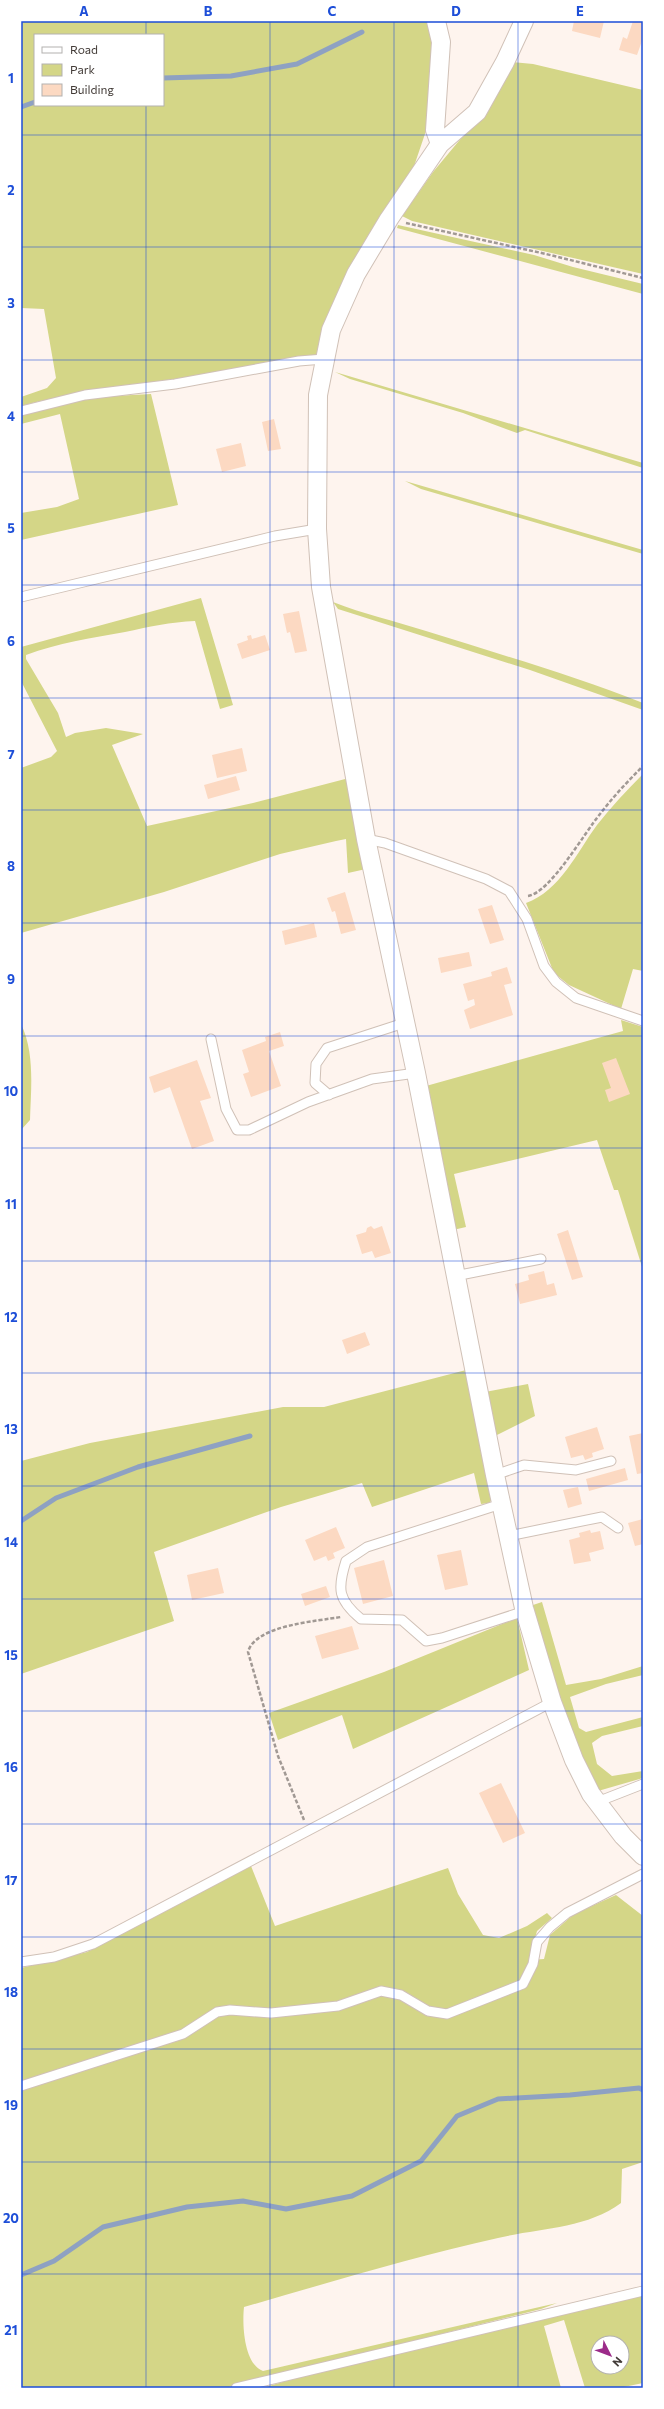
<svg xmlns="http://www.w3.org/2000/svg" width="664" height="2409" font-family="Commissioner,sans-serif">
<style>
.green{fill:#d4d687;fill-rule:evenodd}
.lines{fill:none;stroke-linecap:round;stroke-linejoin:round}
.stream{stroke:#8ea1c2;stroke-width:5}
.building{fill:#fcd9c2}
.lane-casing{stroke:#d0c1b7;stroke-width:11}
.street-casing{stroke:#d0c1b7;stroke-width:20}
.path{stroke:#a19994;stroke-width:2.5;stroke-dasharray:4 2;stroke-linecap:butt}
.lane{stroke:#fff;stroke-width:9}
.street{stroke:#fff;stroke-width:18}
.grid{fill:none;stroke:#1d4ed8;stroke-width:1;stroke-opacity:0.55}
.neatline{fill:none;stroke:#1d4ed8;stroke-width:1.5}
.grid-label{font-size:13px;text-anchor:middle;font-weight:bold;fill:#1d4ed8}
</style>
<rect width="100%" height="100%" fill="#fef4ee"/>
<path class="green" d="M21,21H435L427,128L411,175L318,355C220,379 118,380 21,406V397L47,388L56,378L44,309L21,308ZM35,35H163V105H35Z
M512,62L533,64L643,90V274L412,221L402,216L433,172L483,112Z
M398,225L534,255L573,267L643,284V294L397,228Z
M335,372L643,463V468L525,430L517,433L463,413L350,379Z
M108,394L114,396L151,394L178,505L21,540V513L57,507L79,499L60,414L21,424V414C50,406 79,402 108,394Z
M405,481L643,550V554L421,489Z
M201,598L233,705L220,709L195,621C171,622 148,627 125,632C91,638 58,643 26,655V659L58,713L66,737L75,733L106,728L143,734L112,745L147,826L253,803L349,778L366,869L348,873L346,839L336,841L280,854L164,892L21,933V768L51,757L57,751L21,681V647Z
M333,602C363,614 395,621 426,631C499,654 572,675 643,703V710L530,670L338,609Z
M643,774V971L633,969L621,1009L569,985L554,973L526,903C560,891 577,852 597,825C611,807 627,790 643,774Z
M621,1020L643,1027V1270L618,1190H614L597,1140L454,1174L466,1227L453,1230L426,1086L623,1031Z
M21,1024C35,1053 31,1088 30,1120L21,1130Z
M466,1370L493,1498L489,1503L481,1504L474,1473L372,1507L362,1483L281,1507L154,1552L174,1621L21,1674V1461L90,1443L283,1407H324Z
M528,1384L535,1416L493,1437L485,1392Z
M542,1602L566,1685L601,1679L643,1666V1675L606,1684L570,1697L579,1728L586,1732L643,1717V1726L602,1736L592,1743L597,1764L612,1776L643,1771V1778L598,1791L562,1720L530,1606Z
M517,1618L529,1670L353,1749L342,1715L278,1740L269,1713L384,1672Z
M251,1866L275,1926L448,1868L458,1894L483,1935L499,1938L527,1926L547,1913L552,1918L537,1931L529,1960L544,1959L550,1935L574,1914L616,1895L643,1916V2162L622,2169L621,2203C586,2229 539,2228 498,2238C412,2257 328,2283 244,2307C242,2325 244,2364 263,2371L557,2303L541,2309L225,2388H21V1968L87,1952Z
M643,2294V2383L619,2388H585L564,2320L544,2326L561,2388H262L320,2371ZM598,2343H622V2367H598Z"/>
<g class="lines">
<path class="stream" d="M163,78L231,76L297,64L362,32
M21,107L35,102
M21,1521L56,1498L138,1467L250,1436
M21,2275L54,2261L103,2227L187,2207L243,2201L286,2209L352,2196L421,2161L457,2116L498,2099L570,2095L639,2088L643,2090"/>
</g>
<path class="building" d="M574,21H604L600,38L572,31Z
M633,21H643V38L637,55L619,50L623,37L627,39Z
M274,419L281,449L268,451L262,422Z
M241,443L246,466L222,472L216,449Z
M299,611L307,651L295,653L290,632L287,633L283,614Z
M251,635L252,639L265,635L270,650L242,659L237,644L248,640L247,636Z
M242,748L247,771L217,778L212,755Z
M236,776L240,790L208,799L204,785Z
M345,892L356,930L341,934L335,911L332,912L327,898Z
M492,905L504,940L490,944L478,909Z
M314,923L317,937L285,945L282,931Z
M469,952L472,966L441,973L438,958Z
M507,967L512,983L504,985L513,1015L470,1029L464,1010L475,1005L474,999L468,1001L463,984L492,976L491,972Z
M280,1032L284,1046L269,1051L281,1086L251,1097L243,1074L249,1072L242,1050L266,1041L265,1037Z
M616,1058L630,1094L609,1102L605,1090L611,1088L602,1063Z
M197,1060L211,1098L200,1101L214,1141L192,1149L170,1087L154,1093L149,1077Z
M371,1226L374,1229L382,1226L391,1253L375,1258L372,1251L362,1254L356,1235L366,1232L367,1228Z
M568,1230L583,1277L572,1280L557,1234Z
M544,1271L547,1285L554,1283L557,1295L520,1304L515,1284L529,1280L528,1275Z
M365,1332L370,1345L347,1354L342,1340Z
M597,1427L604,1449L592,1453L593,1457L585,1460L583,1455L571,1458L565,1437Z
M643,1433V1473L637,1474L629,1436Z
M625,1468L628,1480L589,1491L586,1479Z
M578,1487L582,1504L568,1508L563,1490Z
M643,1519V1544L635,1546L628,1523Z
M336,1527L345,1548L333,1553L335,1558L328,1561L326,1556L314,1561L305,1540Z
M590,1530L591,1533L600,1531L604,1549L589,1553L591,1561L574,1564L569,1540L580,1537L579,1533Z
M461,1550L468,1585L445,1590L437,1555Z
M384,1560L393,1596L363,1604L354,1568Z
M218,1568L224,1593L192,1600L187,1575Z
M326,1586L330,1597L305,1606L301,1594Z
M352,1626L359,1649L322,1659L315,1636Z
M501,1783L525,1833L503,1843L479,1793Z"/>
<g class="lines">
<g class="lane-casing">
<path id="lane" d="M21,411L85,395L175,384L299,361L324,359
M21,597L275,536L317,529
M366,839L385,843L486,879L509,891L527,919L544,966L556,982L576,998L643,1021
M211,1039L226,1109L237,1130H249L308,1102L372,1079L416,1073
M329,1095L315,1083L316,1064L327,1048L404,1023
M455,1276L541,1259
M495,1475L524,1465L576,1470L611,1461
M501,1504L367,1547L346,1561C337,1589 338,1600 361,1619L402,1620L426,1641L442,1638L525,1611
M508,1536L602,1517L618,1528
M597,1802L643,1784
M21,1962L54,1957L93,1944L552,1702
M21,2086L183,2034L217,2012L230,2010L271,2013L338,2006L381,1991L401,1995L428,2011L447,2014L523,1984L533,1964L537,1942L550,1927L567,1913L643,1874
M236,2388L643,2291"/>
</g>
<g class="street-casing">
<path id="street" d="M436,21L441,42L435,130L440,144
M524,21L505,62L477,112L440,144L389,219L356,274L331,330L318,395L317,529L321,587L366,839L416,1073L495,1475L524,1608L552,1702L574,1760L591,1794L623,1836L643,1856"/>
</g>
<path class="path" d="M406,223L546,254L643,278
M528,896C550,893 585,832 600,814C613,797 628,781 643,766
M304,1820L278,1756L248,1652C255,1625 318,1621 341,1617"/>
<use href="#lane" class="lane"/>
<use href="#street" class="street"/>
</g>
<path class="grid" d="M146,21V35M270,21V2388M394,21V2388M518,21V2388M146,105V2388M21,135H643M21,247H643M21,360H643M21,472H643M21,585H643M21,698H643M21,810H643M21,923H643M21,1036H643M21,1148H643M21,1261H643M21,1373H643M21,1486H643M21,1599H643M21,1711H643M21,1824H643M21,1937H643M21,2049H643M21,2162H643M21,2274H643"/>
<rect width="664" height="2409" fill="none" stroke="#ffffff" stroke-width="44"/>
<rect x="34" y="34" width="130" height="72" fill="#ffffff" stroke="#b3b1af"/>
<rect x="42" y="47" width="20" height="6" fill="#ffffff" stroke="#b3b1af"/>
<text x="70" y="54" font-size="12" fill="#423b37">Road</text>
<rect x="42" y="64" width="20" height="12" fill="#d4d687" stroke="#b3b1af"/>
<text x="70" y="74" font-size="12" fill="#423b37">Park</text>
<rect x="42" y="84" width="20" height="12" fill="#fcd9c2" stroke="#b3b1af"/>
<text x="70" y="94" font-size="12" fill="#423b37">Building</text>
<g transform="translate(610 2355) rotate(132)"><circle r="19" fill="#ffffff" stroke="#b3b1af"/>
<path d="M0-3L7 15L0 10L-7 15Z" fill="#9c2b89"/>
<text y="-6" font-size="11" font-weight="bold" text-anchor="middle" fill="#423b37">N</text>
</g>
<rect x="22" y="22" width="620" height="2365" class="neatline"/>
<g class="grid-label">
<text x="84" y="16">A</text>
<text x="208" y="16">B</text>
<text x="332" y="16">C</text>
<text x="456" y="16">D</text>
<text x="580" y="16">E</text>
<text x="11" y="83">1</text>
<text x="11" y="195">2</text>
<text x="11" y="308">3</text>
<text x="11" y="421">4</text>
<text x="11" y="533">5</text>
<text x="11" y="646">6</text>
<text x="11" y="759">7</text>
<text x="11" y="871">8</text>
<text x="11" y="984">9</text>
<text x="11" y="1096">10</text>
<text x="11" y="1209">11</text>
<text x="11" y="1322">12</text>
<text x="11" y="1434">13</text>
<text x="11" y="1547">14</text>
<text x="11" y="1660">15</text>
<text x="11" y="1772">16</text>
<text x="11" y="1885">17</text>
<text x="11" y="1997">18</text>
<text x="11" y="2110">19</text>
<text x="11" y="2223">20</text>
<text x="11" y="2335">21</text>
</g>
</svg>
